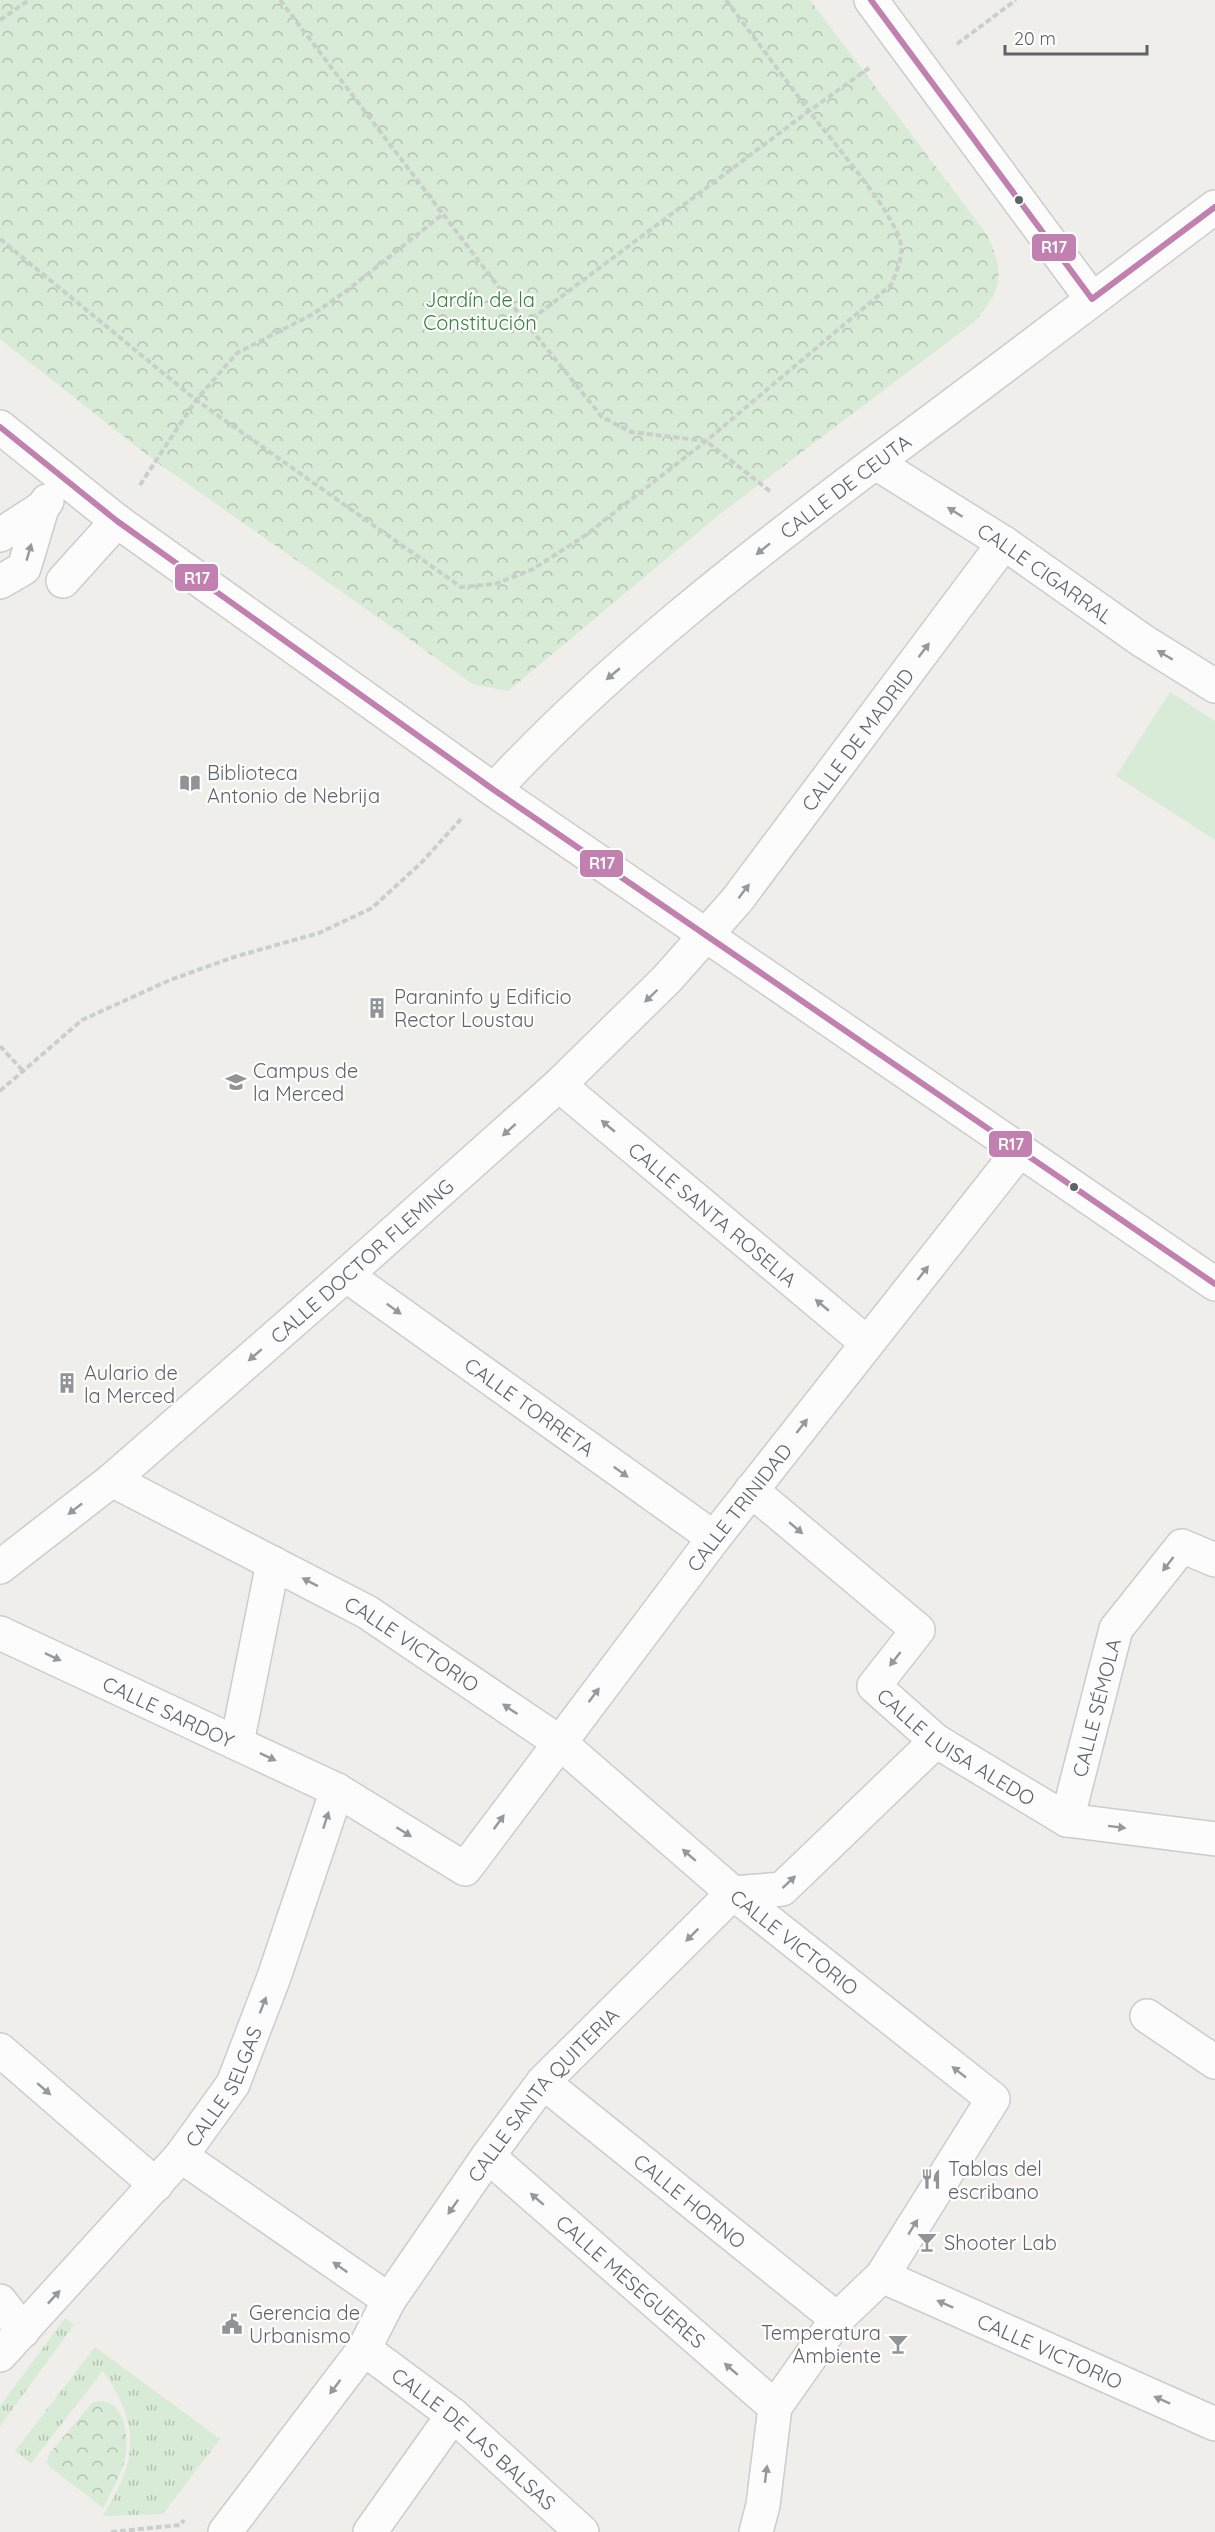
<svg xmlns="http://www.w3.org/2000/svg" width="1215" height="2532" font-family="Quicksand,sans-serif">
<style>
.grass{fill:url(#grass-tufts)}
.park{fill:url(#park-crowns)}
.pitch{fill:#d8ebd6}
.lines{fill:none;stroke-linecap:round;stroke-linejoin:round}
.minor-casing{stroke:#cbcccc;stroke-width:36}
.path{stroke:#cacfcc;stroke-width:4;stroke-dasharray:6 3;stroke-linecap:butt}
.minor{stroke:#fdfcfc;stroke-width:33}
.bus-1-casing{stroke:#fff;stroke-width:10}
.bus-1{stroke:#c180af;stroke-width:6}
.oneway{fill:#96999c}
.bus-dot{fill:#5f6368;stroke:#fff;stroke-width:2}
.labels{text-anchor:middle;dominant-baseline:central;stroke-width:4.5;stroke-linejoin:round;paint-order:stroke}
.park-label{font-size:20px;fill:#348238;stroke:#fff}
.street-label{font-size:20px;fill:#5f6368;stroke:#fff}
.poi-label{font-size:20px;fill:#5f6368;stroke:#fff;text-anchor:start}
.line-badge{stroke:#fff;stroke-width:2}
.badge-label{font-size:16px;text-anchor:middle;font-weight:bold;fill:#fff}
</style>
<defs>
<pattern id="grass-tufts" width="24" height="20" patternUnits="userSpaceOnUse" patternTransform="scale(1.5)"><rect width="24" height="20" fill="#d8ebd6"/><path d="M3 7l-1-3M5 7V3M7 7l1-3M15 17l-1-3M17 17v-4M19 17l1-3" fill="none" stroke="#b2c2b1"/></pattern>
<pattern id="park-crowns" width="20" height="18" patternUnits="userSpaceOnUse" patternTransform="scale(1.5)"><rect width="20" height="18" fill="#d8ebd6"/><path d="M2 6a3 3 0 1 1 6 0M12 15a3 3 0 1 1 6 0" fill="none" stroke="#b2c2b1"/></pattern>
</defs>
<rect width="100%" height="100%" fill="#efeeea"/>
<path class="grass" d="M65,2318L74,2325L0,2426V2406Z
M95,2347L220,2439L163,2514L103,2516C138,2460 141,2426 103,2371L31,2463L15,2451Z"/>
<path class="park" d="M0,0H810L988,236C1005,276 1002,290 974,322L720,514L508,691L473,684L155,461L0,339Z
M100,2401C128,2402 130,2444 123,2466C118,2480 110,2494 103,2508L50,2467L47,2462L49,2454L93,2402Z"/>
<path class="pitch" d="M1170,692L1215,721V840L1116,776Z"/>
<g class="lines">
<g class="minor-casing">
<g id="minor">
<path d="M871,0L1092,299"/>
<path d="M0,427L117,521L494,790L1215,1284"/>
<path id="s1" d="M876,463L1004,543L1143,641L1215,686"/>
<path d="M0,535L42,508L47,501"/>
<path d="M63,581L117,521"/>
<path d="M0,582L24,568L42,508"/>
<path id="s2" d="M494,790C607,668 743,562 876,462C990,378 1102,292 1215,207"/>
<path id="s3" d="M559,1085L867,1343"/>
<path id="s4" d="M346,1275L714,1538"/>
<path id="s5" d="M112,1480L367,1612L559,1742L733,1893L993,2099L882,2276L837,2319L775,2407L763,2505L756,2532"/>
<path id="s6" d="M751,1490L918,1630L874,1686L936,1741L1067,1820L1215,1839"/>
<path id="s7" d="M0,1567L112,1480L346,1275L559,1085L667,979L737,900L1004,543"/>
<path id="s8" d="M0,1633L337,1790L465,1869L714,1538L1020,1150"/>
<path d="M237,1743L273,1563"/>
<path id="s9" d="M1067,1820L1116,1629L1182,1546L1215,1560"/>
<path d="M1147,2016L1215,2062"/>
<path d="M0,2050L156,2185"/>
<path id="s10" d="M543,2082L837,2319"/>
<path d="M181,2156L389,2300"/>
<path id="s11" d="M488,2156L775,2407"/>
<path id="s12" d="M882,2276L1215,2424"/>
<path d="M0,2301L23,2331"/>
<path id="s13" d="M364,2349L453,2415L582,2532"/>
<path id="s14" d="M0,2355L181,2156L233,2084L274,1977L337,1790"/>
<path id="s15" d="M225,2532L364,2349L389,2300L488,2156L543,2082L733,1893L782,1889L936,1741"/>
<path d="M370,2532L453,2415"/>
</g>
</g>
<path class="path" d="M280,0L443,214
M726,0L809,111L869,68
M0,20L29,0
M957,44L1016,0
M0,239L196,400L461,587L495,584L533,569L583,537L706,441L891,285C896,273 903,258 901,245C896,214 831,140 809,111L526,323
M140,485L196,400L237,353L313,314L349,289L443,214L526,323L602,417L631,432L706,441L771,492
M0,1046L23,1071
M0,1091L82,1020L170,980L234,957L319,933L372,908L421,863L462,818
M111,2532L180,2525L184,2520"/>
<use href="#minor" class="minor"/>
<g class="bus-1-casing">
<path id="bus-1" d="M871,0L1092,299L1215,207
M0,427L117,521L494,790L1215,1284"/>
</g>
<use href="#bus-1" class="bus-1"/>
</g>
<defs><path id="oneway-solid" d="M-6-.8H1V-3.2L6.5 0L1 3.2V.8H-6Z" transform="scale(1.5)"/></defs>
<g class="oneway">
<use href="#oneway-solid" transform="translate(955 512) rotate(-148)"/>
<use href="#oneway-solid" transform="translate(763 549) rotate(141)"/>
<use href="#oneway-solid" transform="translate(29 552) rotate(-74)"/>
<use href="#oneway-solid" transform="translate(924 650) rotate(-53)"/>
<use href="#oneway-solid" transform="translate(1165 655) rotate(-149)"/>
<use href="#oneway-solid" transform="translate(613 674) rotate(140)"/>
<use href="#oneway-solid" transform="translate(744 891) rotate(-53)"/>
<use href="#oneway-solid" transform="translate(651 996) rotate(136)"/>
<use href="#oneway-solid" transform="translate(608 1126) rotate(-140)"/>
<use href="#oneway-solid" transform="translate(509 1130) rotate(138)"/>
<use href="#oneway-solid" transform="translate(923 1273) rotate(-52)"/>
<use href="#oneway-solid" transform="translate(822 1305) rotate(-140)"/>
<use href="#oneway-solid" transform="translate(394 1309) rotate(36)"/>
<use href="#oneway-solid" transform="translate(255 1355) rotate(139)"/>
<use href="#oneway-solid" transform="translate(802 1426) rotate(-52)"/>
<use href="#oneway-solid" transform="translate(621 1472) rotate(36)"/>
<use href="#oneway-solid" transform="translate(75 1509) rotate(142)"/>
<use href="#oneway-solid" transform="translate(796 1528) rotate(40)"/>
<use href="#oneway-solid" transform="translate(1168 1564) rotate(128)"/>
<use href="#oneway-solid" transform="translate(310 1582) rotate(-153)"/>
<use href="#oneway-solid" transform="translate(53 1657) rotate(25)"/>
<use href="#oneway-solid" transform="translate(895 1659) rotate(128)"/>
<use href="#oneway-solid" transform="translate(594 1695) rotate(-53)"/>
<use href="#oneway-solid" transform="translate(510 1709) rotate(-146)"/>
<use href="#oneway-solid" transform="translate(268 1757) rotate(25)"/>
<use href="#oneway-solid" transform="translate(326 1820) rotate(-72)"/>
<use href="#oneway-solid" transform="translate(499 1822) rotate(-54)"/>
<use href="#oneway-solid" transform="translate(1117 1827) rotate(7)"/>
<use href="#oneway-solid" transform="translate(404 1832) rotate(32)"/>
<use href="#oneway-solid" transform="translate(689 1855) rotate(-139)"/>
<use href="#oneway-solid" transform="translate(789 1882) rotate(-43)"/>
<use href="#oneway-solid" transform="translate(692 1935) rotate(135)"/>
<use href="#oneway-solid" transform="translate(263 2005) rotate(-69)"/>
<use href="#oneway-solid" transform="translate(959 2072) rotate(-142)"/>
<use href="#oneway-solid" transform="translate(44 2089) rotate(41)"/>
<use href="#oneway-solid" transform="translate(537 2199) rotate(-139)"/>
<use href="#oneway-solid" transform="translate(453 2207) rotate(125)"/>
<use href="#oneway-solid" transform="translate(913 2227) rotate(-58)"/>
<use href="#oneway-solid" transform="translate(340 2267) rotate(-145)"/>
<use href="#oneway-solid" transform="translate(54 2297) rotate(-47)"/>
<use href="#oneway-solid" transform="translate(945 2304) rotate(-156)"/>
<use href="#oneway-solid" transform="translate(731 2369) rotate(-139)"/>
<use href="#oneway-solid" transform="translate(335 2387) rotate(127)"/>
<use href="#oneway-solid" transform="translate(1162 2400) rotate(-156)"/>
<use href="#oneway-solid" transform="translate(766 2474) rotate(-83)"/>
</g>
<defs>
<g id="library-bare" transform="scale(1.62)"><path d="M-6-4Q-3-5.5-.7-3.5V5Q-3 3-6 4ZM6-4Q3-5.5 .7-3.5V5Q3 3 6 4Z" fill="#919496" stroke="#fff" stroke-width="2.5" paint-order="stroke"/></g>
<g id="building-bare" transform="scale(1.62)"><path d="M-4-6H4V6H1V3H-1V6H-4ZM-2.5-4.3h1.7v1.8h-1.7ZM.8-4.3h1.7v1.8H.8ZM-2.5-1h1.7V.8h-1.7ZM.8-1h1.7V.8H.8Z" fill="#919496" stroke="#fff" stroke-width="2.5" paint-order="stroke"/></g>
<g id="university-bare" transform="scale(1.62)"><path d="M0-5L7-2L0 1L-7-2ZM-4 1L0 2.5L4 1V4Q0 6-4 4Z" fill="#919496" stroke="#fff" stroke-width="2.5" paint-order="stroke"/></g>
<g id="restaurant-bare" transform="scale(1.62)"><path d="M-5-6h1v4h1v-4h1v4h1v-4h1v5L-1.5 .5V6h-2V.5L-5-1ZM5-6V6H3V1.5H1.5Q1.5-4 5-6Z" fill="#919496" stroke="#fff" stroke-width="2.5" paint-order="stroke"/></g>
<g id="bar-bare" transform="scale(1.62)"><path d="M-6-5H6L.8 .8V4.5H3.5V6h-7V4.5H-.8V.8Z" fill="#919496" stroke="#fff" stroke-width="2.5" paint-order="stroke"/></g>
<g id="civic-bare" transform="scale(1.62)"><path d="M-.6-6.5H3V-4.5H.6V-3L4-1V1h2V6H-6V1h2V-1L-.6-3ZM-1.2 2.5V6h2.4V2.5Z" fill="#919496" stroke="#fff" stroke-width="2.5" paint-order="stroke"/></g>
</defs>
<g fill-rule="evenodd">
<use href="#library-bare" x="190" y="783"/>
<use href="#building-bare" x="377" y="1008"/>
<use href="#university-bare" x="236" y="1082"/>
<use href="#building-bare" x="67" y="1383"/>
<use href="#restaurant-bare" x="931" y="2179"/>
<use href="#bar-bare" x="927" y="2242"/>
<use href="#civic-bare" x="232" y="2324"/>
<use href="#bar-bare" x="898" y="2344"/>
</g>
<g class="bus-dot">
<circle cx="1019" cy="200" r="5"/>
<circle cx="1074" cy="1187" r="5"/>
</g>
<g class="labels">
<g class="park-label">
<text x="480" y="299">Jardín de la<tspan x="480" dy="23">Constitución</tspan></text>
</g>
<g class="street-label">
<text stroke="none"><textPath href="#s2" startOffset="465">CALLE DE CEUTA</textPath></text>
<text stroke="none"><textPath href="#s1" startOffset="202">CALLE CIGARRAL</textPath></text>
<text stroke="none"><textPath href="#s7" startOffset="1196">CALLE DE MADRID</textPath></text>
<text stroke="none"><textPath href="#s3" startOffset="201">CALLE SANTA ROSELIA</textPath></text>
<text stroke="none"><textPath href="#s7" startOffset="474">CALLE DOCTOR FLEMING</textPath></text>
<text stroke="none"><textPath href="#s4" startOffset="226">CALLE TORRETA</textPath></text>
<text stroke="none"><textPath href="#s8" startOffset="976">CALLE TRINIDAD</textPath></text>
<text stroke="none"><textPath href="#s5" startOffset="342">CALLE VICTORIO</textPath></text>
<text stroke="none"><textPath href="#s9" startOffset="116">CALLE SÉMOLA</textPath></text>
<text stroke="none"><textPath href="#s8" startOffset="186">CALLE SARDOY</textPath></text>
<text stroke="none"><textPath href="#s6" startOffset="392">CALLE LUISA ALEDO</textPath></text>
<text stroke="none"><textPath href="#s5" startOffset="828">CALLE VICTORIO</textPath></text>
<text stroke="none"><textPath href="#s14" startOffset="351">CALLE SELGAS</textPath></text>
<text stroke="none"><textPath href="#s15" startOffset="542">CALLE SANTA QUITERIA</textPath></text>
<text stroke="none"><textPath href="#s10" startOffset="189">CALLE HORNO</textPath></text>
<text stroke="none"><textPath href="#s11" startOffset="190">CALLE MESEGUERES</textPath></text>
<text stroke="none"><textPath href="#s12" startOffset="184">CALLE VICTORIO</textPath></text>
<text stroke="none"><textPath href="#s13" startOffset="142">CALLE DE LAS BALSAS</textPath></text>
</g>
<g class="poi-label">
<text x="207" y="772">Biblioteca<tspan x="207" dy="23">Antonio de Nebrija</tspan></text>
<text x="394" y="996">Paraninfo y Edificio<tspan x="394" dy="23">Rector Loustau</tspan></text>
<text x="253" y="1070">Campus de<tspan x="253" dy="23">la Merced</tspan></text>
<text x="84" y="1372">Aulario de<tspan x="84" dy="23">la Merced</tspan></text>
<text x="948" y="2168">Tablas del<tspan x="948" dy="23">escribano</tspan></text>
<text x="944" y="2242">Shooter Lab</text>
<text x="249" y="2312">Gerencia de<tspan x="249" dy="23">Urbanismo</tspan></text>
<text x="881" y="2332" text-anchor="end">Temperatura<tspan x="881" dy="23">Ambiente</tspan></text>
</g>
</g>
<g class="line-badge">
<rect x="1031" y="233" width="46" height="29" rx="6" fill="#c180af"/>
<rect x="174" y="563" width="45" height="29" rx="6" fill="#c180af"/>
<rect x="579" y="849" width="45" height="29" rx="6" fill="#c180af"/>
<rect x="988" y="1130" width="45" height="28" rx="6" fill="#c180af"/>
</g>
<g class="badge-label">
<text x="1054" y="253">R17</text>
<text x="197" y="584">R17</text>
<text x="602" y="869">R17</text>
<text x="1011" y="1150">R17</text>
</g>
<path d="M1005 45v9h142v-9" fill="none" stroke="#5f6368" stroke-width="3"/>
<text x="1014" y="45" font-size="18" fill="#5f6368" stroke="#ffffff" stroke-width="4.5" paint-order="stroke">20 m</text>
</svg>
